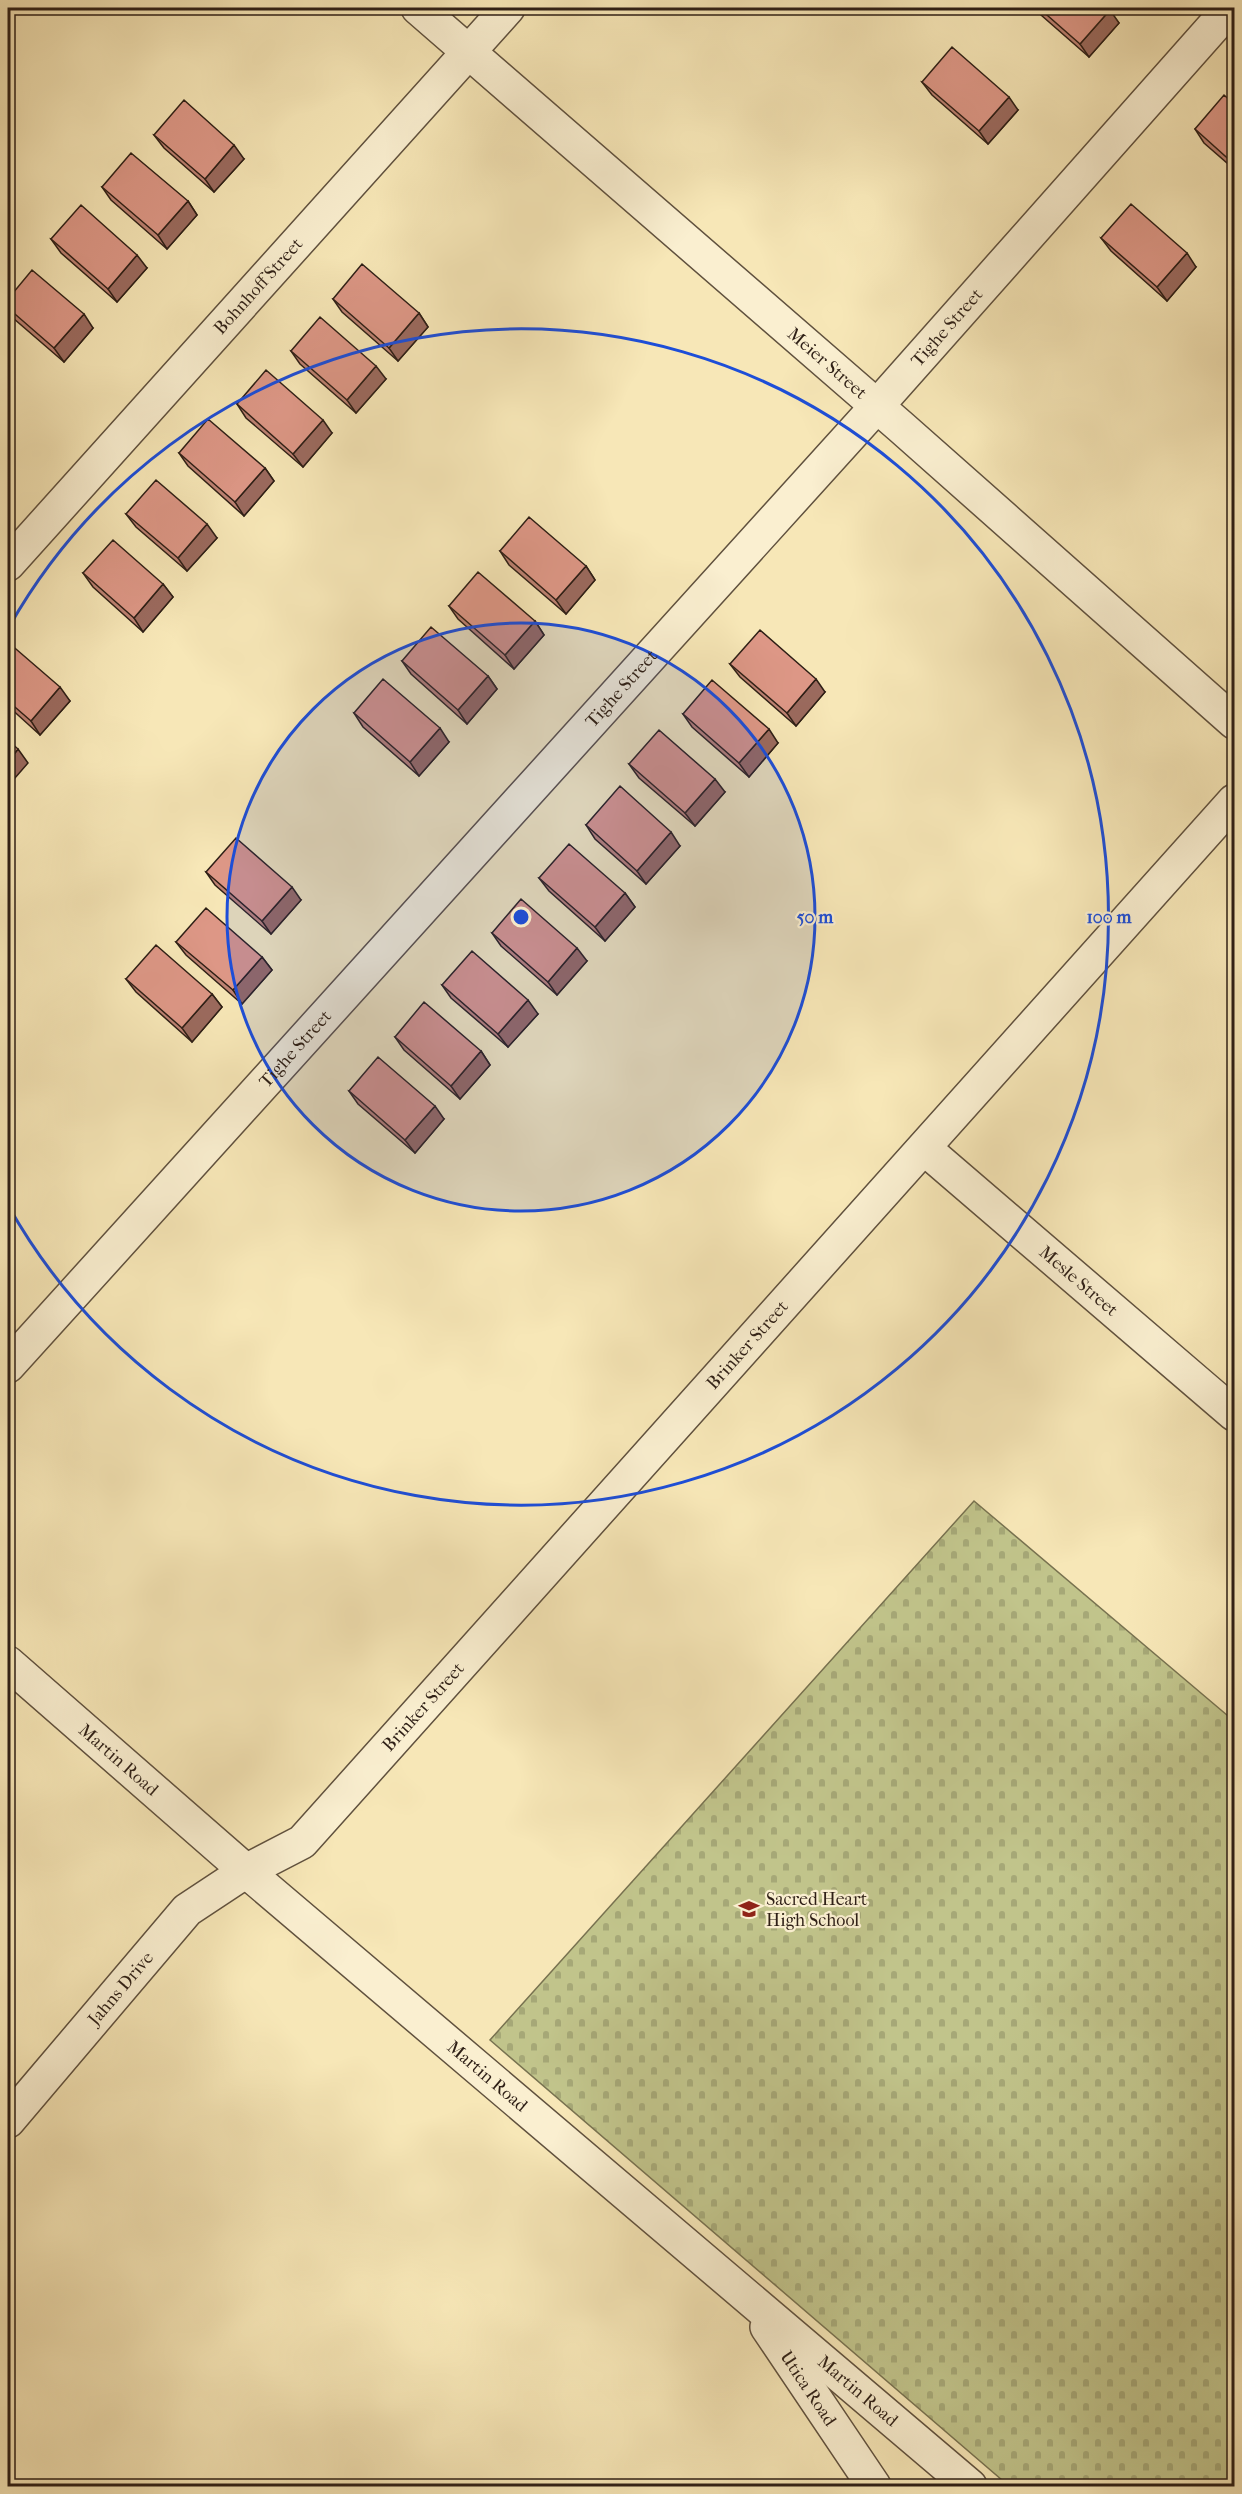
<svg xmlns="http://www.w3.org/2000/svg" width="1242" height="2494" font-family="'IM FELL French Canon',serif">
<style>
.cemetery{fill:url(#cemetery-stones);stroke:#787250;stroke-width:1.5}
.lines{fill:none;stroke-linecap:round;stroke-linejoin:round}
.minor-casing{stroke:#60513e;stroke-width:36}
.minor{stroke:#faefd0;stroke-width:33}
.wall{fill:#be8273;stroke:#2e1f16;stroke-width:1.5}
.shaded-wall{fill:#9b6a5e;stroke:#2e1f16;stroke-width:1.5}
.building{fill:#dd9786;stroke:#2e1f16;stroke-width:1.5}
.ring{fill:none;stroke:#1d4ed8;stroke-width:3}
.labels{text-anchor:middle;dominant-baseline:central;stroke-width:4.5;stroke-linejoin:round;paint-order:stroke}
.street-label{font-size:18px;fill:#2e1f16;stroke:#faefd0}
.poi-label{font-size:18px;fill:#2e1f16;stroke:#faefd0;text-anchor:start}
.centre{fill:#1d4ed8;stroke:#faefd0;stroke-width:3}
.ring-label{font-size:18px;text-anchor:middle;font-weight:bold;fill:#1d4ed8;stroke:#faefd0;stroke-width:4.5;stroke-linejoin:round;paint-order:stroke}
</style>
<defs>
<pattern id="cemetery-stones" width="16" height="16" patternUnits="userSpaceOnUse" patternTransform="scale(1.5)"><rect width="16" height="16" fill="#c1c48b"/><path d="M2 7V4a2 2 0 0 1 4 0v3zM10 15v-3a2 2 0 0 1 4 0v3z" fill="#a6a877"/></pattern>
</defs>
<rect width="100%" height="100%" fill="#f7e7b7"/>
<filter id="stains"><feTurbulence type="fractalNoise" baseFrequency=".00333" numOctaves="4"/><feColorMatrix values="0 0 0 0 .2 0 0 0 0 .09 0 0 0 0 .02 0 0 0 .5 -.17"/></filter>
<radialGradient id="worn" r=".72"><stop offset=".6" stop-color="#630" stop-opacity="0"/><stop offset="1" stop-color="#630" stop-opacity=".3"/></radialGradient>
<path class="cemetery" d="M974,1501L1234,1721V2486H1009L490,2040Z"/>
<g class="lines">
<g class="minor-casing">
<g id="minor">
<path id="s1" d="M418,8L901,427L1234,722"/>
<path id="s2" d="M8,564L508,8"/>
<path id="s3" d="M924,1148L1234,1414"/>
<path id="s4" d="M8,1366L877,406L1230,8"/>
<path id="s5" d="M8,1663L246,1871L970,2486"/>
<path id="s6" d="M8,2121L187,1910L246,1871L302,1842L1234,801"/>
<path id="s7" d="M767,2327L874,2486"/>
</g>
</g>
<use href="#minor" class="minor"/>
</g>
<path class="wall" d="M1033,8H1107L1119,23L1089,57Z
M922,82L1018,110L988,144L932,95Z
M1234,104V169L1204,143L1195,129Z
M154,135L244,159L214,192L164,148Z
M102,187L188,201L197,215L167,249L111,200Z
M1101,238L1196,267L1167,301L1111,251Z
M51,239L147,268L117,302L61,253Z
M8,299L93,328L64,362L13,318L8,311Z
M333,299L419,313L428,327L398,361L342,312Z
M291,351L386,379L356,413L300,364Z
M237,404L332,433L303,467L246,418Z
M179,453L265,468L274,481L244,516L188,466Z
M126,514L217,538L187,571L136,527Z
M500,551L586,566L595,580L566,614L509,565Z
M83,573L163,584L173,597L143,632L93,587Z
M449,606L535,621L544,635L514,669L458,619Z
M8,645L70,701L40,735L8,706Z
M402,661L488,676L497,689L467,724L411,674Z
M730,664L825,692L796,726L740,677Z
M354,713L449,742L419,776L363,727Z
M683,714L778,743L749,777L692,727Z
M629,764L725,792L695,826L639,778Z
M586,825L680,846L646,884L595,839Z
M206,872L301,900L271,934L215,885Z
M539,878L625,893L635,907L605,941L549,891Z
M492,933L587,961L557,995L501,946Z
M176,942L262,957L272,970L242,1004L186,955Z
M126,979L212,994L222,1007L192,1042L136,992Z
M442,985L538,1014L508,1047L451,998Z
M395,1037L481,1051L490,1065L460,1099L404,1050Z
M349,1091L444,1119L415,1153L358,1104Z"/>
<path class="shaded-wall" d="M1110,10L1119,23L1089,57L1080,44Z
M1009,97L1018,110L988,144L979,131Z
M234,145L244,159L214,192L205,179Z
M188,201L197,215L167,249L158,235Z
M1187,253L1196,267L1167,301L1157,287Z
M137,255L147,268L117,302L108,289Z
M419,313L428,327L398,361L389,348Z
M84,314L93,328L64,362L54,348Z
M376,366L386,379L356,413L347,400Z
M323,420L332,433L303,467L293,454Z
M265,468L274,481L244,516L235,502Z
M207,524L217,538L187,571L178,558Z
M586,566L595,580L566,614L556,600Z
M163,584L173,597L143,632L134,618Z
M535,621L544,635L514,669L505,655Z
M488,676L497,689L467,724L458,710Z
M816,679L825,692L796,726L787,713Z
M60,687L70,701L40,735L31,721Z
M440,728L449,742L419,776L410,762Z
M769,729L778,743L749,777L739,763Z
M18,749L28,763L8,786V762Z
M715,779L725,792L695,826L685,813Z
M671,832L680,846L646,884L637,871Z
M292,887L301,900L271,934L262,921Z
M625,893L635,907L605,941L595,927Z
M577,948L587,961L557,995L548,982Z
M262,957L272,970L242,1004L233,990Z
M212,994L222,1007L192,1042L182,1028Z
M528,1000L538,1014L508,1047L498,1034Z
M481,1051L490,1065L460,1099L451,1086Z
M435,1106L444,1119L415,1153L405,1140Z"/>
<path class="building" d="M1039,8H1107L1110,10L1080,44Z
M952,47L1009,97L979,131L922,82Z
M1224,95L1234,104V164L1195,129Z
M184,100L234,145L205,179L154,135Z
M131,153L188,201L158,235L102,187Z
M1131,204L1187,253L1157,287L1101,238Z
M81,205L137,255L108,289L51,239Z
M362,264L419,313L389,348L333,299Z
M32,270L84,314L54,348L8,308V299Z
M320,317L376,366L347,400L291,351Z
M266,370L323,420L293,454L237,404Z
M208,419L265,468L235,502L179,453Z
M156,480L207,524L178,558L126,514Z
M529,517L586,566L556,600L500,551Z
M113,540L163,584L134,618L83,573Z
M478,572L535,621L505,655L449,606Z
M431,627L488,676L458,710L402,661Z
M760,630L816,679L787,713L730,664Z
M9,643L60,687L31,721L8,701V645Z
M383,679L440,728L410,762L354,713Z
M712,680L769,729L739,763L683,714Z
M659,730L715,779L685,813L629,764Z
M8,740L18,749L8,762Z
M620,786L671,832L637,871L586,825Z
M236,838L292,887L262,921L206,872Z
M569,844L625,893L595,927L539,878Z
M521,899L577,948L548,982L492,933Z
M206,908L262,957L233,990L176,942Z
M156,945L212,994L182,1028L126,979Z
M472,951L528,1000L498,1034L442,985Z
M424,1002L481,1051L451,1086L395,1037Z
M378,1057L435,1106L405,1140L349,1091Z"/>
<circle cx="521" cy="917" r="294" fill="#1d4ed8" fill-opacity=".12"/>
<g class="ring">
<circle cx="521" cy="917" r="294"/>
<path d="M9 627A588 588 0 1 1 9 1207"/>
</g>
<defs>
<g id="school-bare" transform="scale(1.62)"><path d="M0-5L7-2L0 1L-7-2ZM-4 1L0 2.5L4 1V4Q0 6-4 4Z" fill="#8f2418" stroke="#faefd0" stroke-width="2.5" paint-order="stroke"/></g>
</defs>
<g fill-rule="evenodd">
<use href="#school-bare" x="749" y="1909"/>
</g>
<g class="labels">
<g class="street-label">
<text stroke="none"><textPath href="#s2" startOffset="374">Bohnhoff Street</textPath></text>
<text stroke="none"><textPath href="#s4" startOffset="1400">Tighe Street</textPath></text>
<text stroke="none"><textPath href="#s1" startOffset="542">Meier Street</textPath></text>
<text stroke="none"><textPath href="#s4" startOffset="914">Tighe Street</textPath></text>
<text stroke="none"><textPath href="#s4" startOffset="428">Tighe Street</textPath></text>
<text stroke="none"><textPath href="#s3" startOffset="204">Mesle Street</textPath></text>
<text stroke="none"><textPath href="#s6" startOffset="1078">Brinker Street</textPath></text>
<text stroke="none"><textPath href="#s6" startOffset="592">Brinker Street</textPath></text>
<text stroke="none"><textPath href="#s5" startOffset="147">Martin Road</textPath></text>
<text stroke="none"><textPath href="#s6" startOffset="174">Jahns Drive</textPath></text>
<text stroke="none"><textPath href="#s5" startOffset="633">Martin Road</textPath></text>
<text stroke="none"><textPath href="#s7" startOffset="74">Utica Road</textPath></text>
<text stroke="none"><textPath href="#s5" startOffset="1119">Martin Road</textPath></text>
</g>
<g class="poi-label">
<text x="766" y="1899">Sacred Heart<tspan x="766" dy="21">High School</tspan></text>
</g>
</g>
<circle cx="521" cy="917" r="9" class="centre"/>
<g class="ring-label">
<text x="815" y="923">50 m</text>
<text x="1109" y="923">100 m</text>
</g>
<rect width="1242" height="2494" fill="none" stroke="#f7e7b7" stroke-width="30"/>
<rect x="9" y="9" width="1224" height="2476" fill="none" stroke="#2e1f16" stroke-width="3"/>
<rect x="15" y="15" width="1212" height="2464" fill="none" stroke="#2e1f16" stroke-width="1.5"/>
<rect width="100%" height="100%" filter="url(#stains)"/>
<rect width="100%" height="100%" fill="url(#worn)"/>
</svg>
